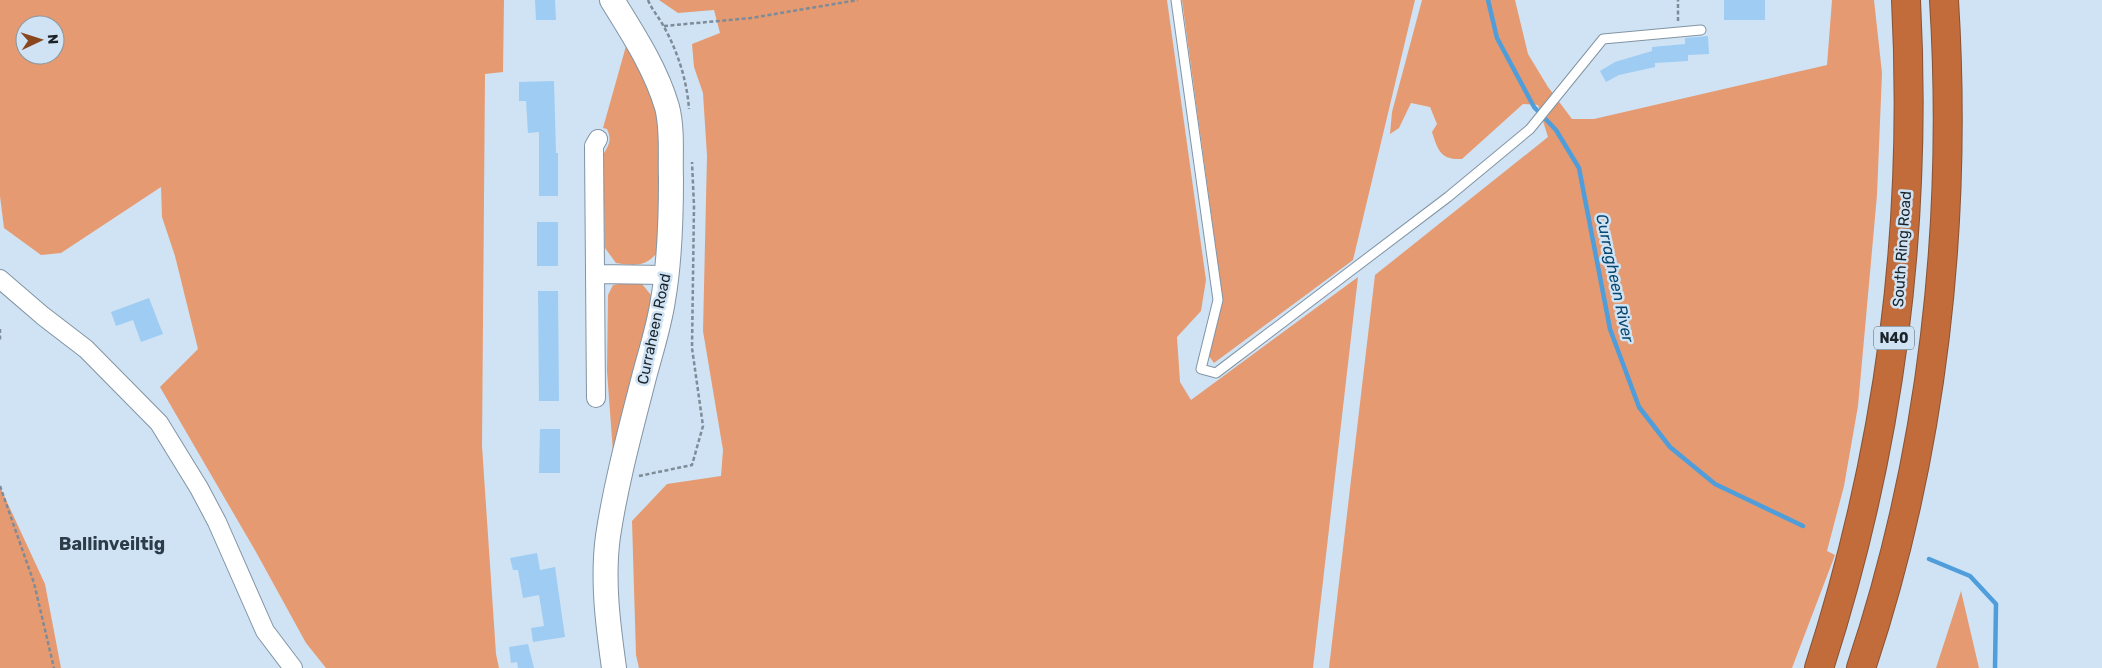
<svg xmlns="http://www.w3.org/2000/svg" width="2102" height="668" font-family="Rubik,sans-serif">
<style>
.green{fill:#e59a71;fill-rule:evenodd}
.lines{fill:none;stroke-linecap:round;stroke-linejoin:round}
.stream{stroke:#4f9edb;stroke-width:4.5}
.building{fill:#9fccf2}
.lane-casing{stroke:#8294a4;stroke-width:11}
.street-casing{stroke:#8294a4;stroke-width:20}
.secondary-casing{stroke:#8294a4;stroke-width:26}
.highway-casing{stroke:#885234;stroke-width:30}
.path{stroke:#7d8c98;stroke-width:2.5;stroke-dasharray:4 2.5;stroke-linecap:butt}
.lane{stroke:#fff;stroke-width:9}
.street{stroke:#fff;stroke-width:18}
.secondary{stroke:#fff;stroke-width:24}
.highway{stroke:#c26c3b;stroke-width:28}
.labels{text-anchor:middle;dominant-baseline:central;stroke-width:5;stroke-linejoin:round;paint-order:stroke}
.shield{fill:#cfe3f4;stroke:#515c65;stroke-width:1}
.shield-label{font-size:14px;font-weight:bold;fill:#1b2228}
.street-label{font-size:15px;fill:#1b2228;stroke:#cfe3f4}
.water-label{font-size:16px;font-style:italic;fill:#07466e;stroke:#cfe3f4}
.quarter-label{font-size:18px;font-weight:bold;fill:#2c3c49;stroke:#cfe3f4}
</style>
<rect width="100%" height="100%" fill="#cfe3f4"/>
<path class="green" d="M0,0H504L503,72L485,74L482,446L496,654L499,668H326L306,643L256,552L160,387L198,349L175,256L162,217L161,187L61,253L41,255L4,228L0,196ZM25,25H55V55H25Z
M659,0H1167L1206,280L1201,311L1177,337L1180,382L1191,400L1358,277L1313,668H639L636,655L632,521L667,484L721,476L723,450L703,331L707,156L703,93L694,67L692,44L720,33L714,10L678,13Z
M1182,0H1415L1353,260L1214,363L1209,356L1222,303L1221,286Z
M1422,0H1515L1528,54L1548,87L1572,119H1594L1827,65L1832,0H1874L1882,73L1877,195L1858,406L1844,486L1827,551L1835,555L1792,668H1329L1375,275L1548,137L1538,105L1523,104L1462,159C1441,160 1438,151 1432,132L1437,124L1430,107L1411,103L1399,128L1390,134L1392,112Z
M626,46L636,52L663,126L661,248C647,267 637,266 616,263L605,248L603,155C609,145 612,140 607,129L603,128Z
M629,282L642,284L651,295L655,304L614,466L607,371L608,295L613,285Z
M0,487L45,584L61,668H0Z
M1961,591L1979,668H1936Z"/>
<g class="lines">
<path class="stream" d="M1488,0L1497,38L1534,107L1556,130L1579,168L1610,329L1639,407L1670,447L1715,484L1803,526
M1929,559L1970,576L1996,604L1995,668"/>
</g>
<path class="building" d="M535,0H555L556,20H536Z
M1724,0H1765V20H1724Z
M1708,36L1709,54L1688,55V61L1655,63V67L1619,75L1606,82L1600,71L1615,62L1652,51V47L1685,44V38Z
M554,81L556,153H558V196H539V132L528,133L526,101H519V82Z
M537,222H558V266H537Z
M538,291H558L559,401H539Z
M149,298L163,334L141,342L133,320L116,326L111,312Z
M540,429H560V473H539Z
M537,553L540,570L555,567L565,637L533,642L531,628L544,626L539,595L523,598L518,570H513L510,558Z
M528,644L534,668H518L517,662L511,663L509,647Z"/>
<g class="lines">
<g class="lane-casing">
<path id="lane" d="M1176,0L1218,300L1201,369L1216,373L1448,197L1530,129L1603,39L1701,30"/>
</g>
<g class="street-casing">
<path id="street" d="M596,274L666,275
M0,279L43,316L86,349L159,423L199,488L217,522L265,631L293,668
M596,398L594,146L598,139"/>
</g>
<g class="secondary-casing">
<path id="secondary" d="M612,0C633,34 656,69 667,107C673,130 670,156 671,179C671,219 670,260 663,300C659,327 650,354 643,381C630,432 616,483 608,536C602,580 608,625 614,668"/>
</g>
<g class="highway-casing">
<path id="highway" d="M1819,668C1890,448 1918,230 1906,0
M1861,668C1933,454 1958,224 1944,0"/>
</g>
<path class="path" d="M648,0C652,10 659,17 664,27C678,52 687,81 689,109
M1678,21V0
M664,26L751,18L858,0
M0,329V340
M639,476L692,465L703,426L692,348L694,206L692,162
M0,486L34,583L54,668"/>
<use href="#lane" class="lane"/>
<use href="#street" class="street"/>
<use href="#secondary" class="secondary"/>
<use href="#highway" class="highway"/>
</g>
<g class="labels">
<rect class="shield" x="1874" y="326.5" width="40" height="23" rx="4"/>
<g class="shield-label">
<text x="1894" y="338">N40</text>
</g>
<g class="street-label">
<text transform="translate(1902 249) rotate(-86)">South Ring Road</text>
<text transform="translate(654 329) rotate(-78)">Curraheen Road</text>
</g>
<g class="water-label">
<text transform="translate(1615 278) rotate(78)">Curragheen River</text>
</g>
<g class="quarter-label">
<text x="112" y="544">Ballinveiltig</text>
</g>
</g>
<g transform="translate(40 40) rotate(86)"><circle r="24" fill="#cfe3f4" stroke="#8796a2"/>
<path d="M0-4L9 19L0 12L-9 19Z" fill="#8a461c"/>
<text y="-8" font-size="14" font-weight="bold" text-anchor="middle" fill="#1b2228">N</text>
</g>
</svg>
